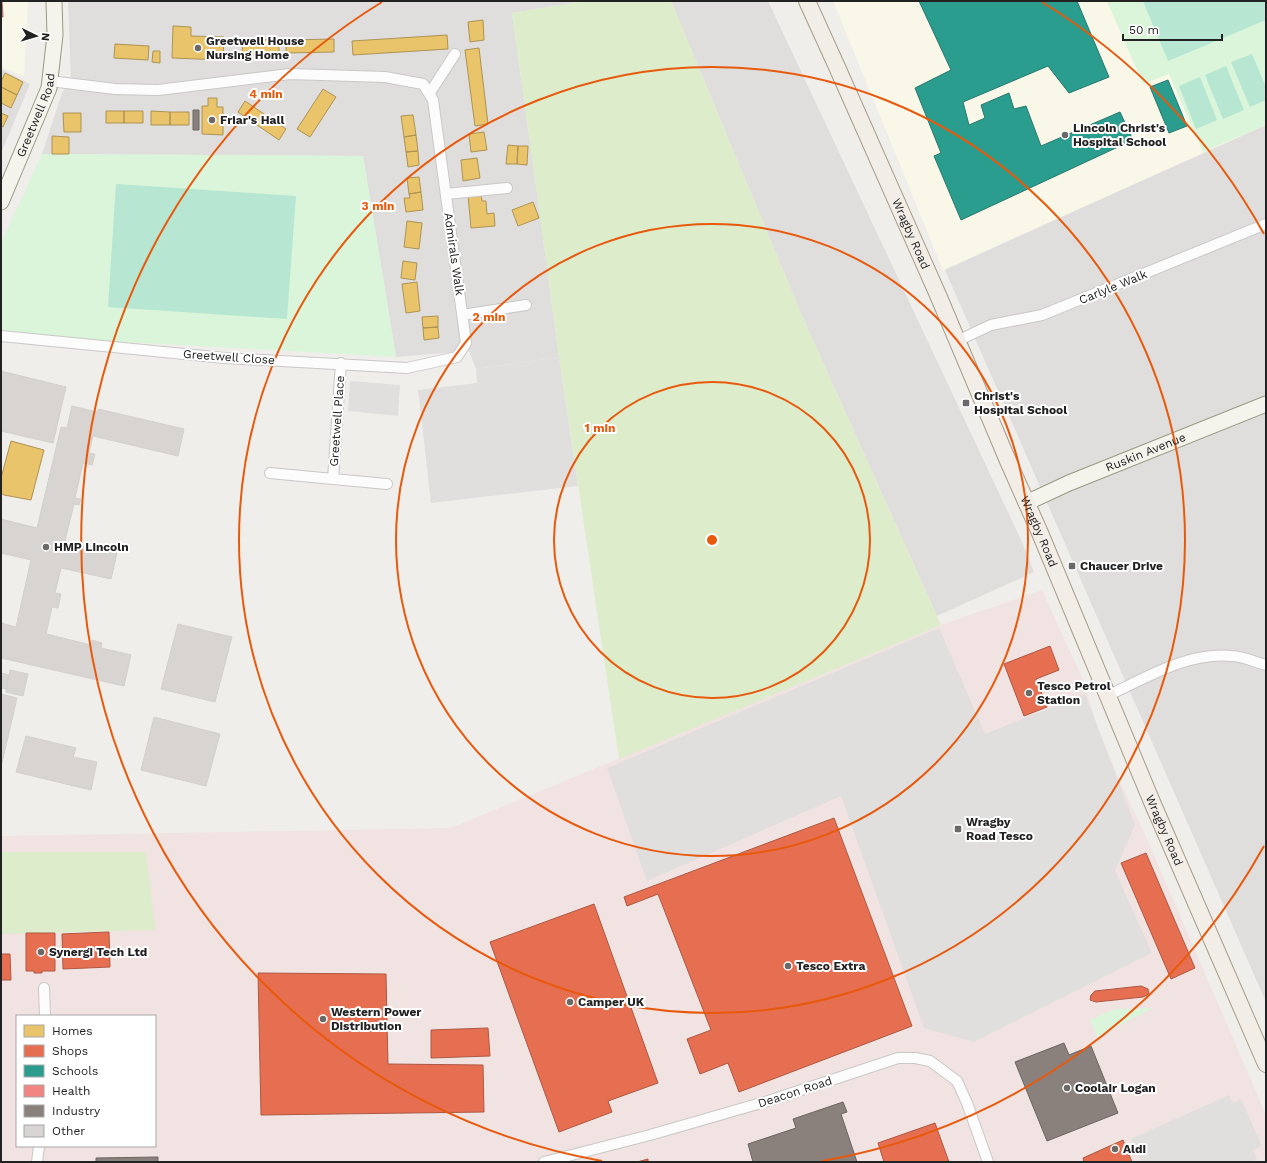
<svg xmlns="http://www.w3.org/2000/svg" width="1267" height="1163" font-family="'Work Sans',sans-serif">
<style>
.residential{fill:#dfdedc}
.commercial{fill:#f1e3e1;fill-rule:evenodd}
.education{fill:#f8f7e8}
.grass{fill:#ddeccb}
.park{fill:#daf5da}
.pitch{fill:#b7e6d2}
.parking{fill:#e0dfde}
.homes{fill:#e9c46a;stroke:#ad9354}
.shops{fill:#e76f51;stroke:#ac5843}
.schools{fill:#2a9d8f;stroke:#28786e}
.health{fill:#f28482;stroke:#b46765}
.industry{fill:#8a817c;stroke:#6b6461}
.building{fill:#d7d4d2;stroke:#d3d0cc}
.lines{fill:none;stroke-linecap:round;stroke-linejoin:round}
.street-casing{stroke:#c9c8c7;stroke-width:12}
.secondary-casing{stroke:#999a82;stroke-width:17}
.primary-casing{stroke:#a79c86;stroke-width:18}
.street{stroke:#fdfcfc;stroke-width:10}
.secondary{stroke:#f4f4ed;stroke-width:15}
.primary{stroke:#f3ede7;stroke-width:16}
.ring{fill:none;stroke:#e8590c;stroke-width:2}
.poi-dot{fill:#6a6968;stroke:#fff;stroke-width:1.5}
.labels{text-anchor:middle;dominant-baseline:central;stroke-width:4;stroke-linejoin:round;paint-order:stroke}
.poi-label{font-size:12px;font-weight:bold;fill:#222;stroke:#fff;text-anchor:start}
.street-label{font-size:12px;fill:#222;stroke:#fff}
.centre{fill:#e8590c;stroke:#fff;stroke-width:2}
.ring-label{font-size:12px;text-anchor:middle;font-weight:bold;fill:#e8590c;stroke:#fff;stroke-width:4;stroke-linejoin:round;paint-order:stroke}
</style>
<rect width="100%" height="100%" fill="#f0eeeb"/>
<path class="residential" d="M68,1H585L512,13L536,186L559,357L476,369L469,351L396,357L363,156L42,154L62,93L71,80Z
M671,1H768L1022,542L1034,572L937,616L803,318Z
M1,69L30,84L1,153Z
M1266,125V1002L945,270L1203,152Z"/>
<path class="commercial" d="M1042,590L1084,682L1095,719L1117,775L1144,832L1266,1115V1162H1V836L451,828L941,625ZM17,1016H155V1146H17Z"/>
<path class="education" d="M1,1H28L24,76L1,67Z
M833,1H1266V125L943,270Z"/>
<path class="grass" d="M585,1H671L803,318L941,625L619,759L559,357L536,186L512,13Z
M1,851L8,852H146L155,930L1,934Z"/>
<path class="park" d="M1107,1H1266V125L1203,152L1169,74L1143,84Z
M42,154L363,156L396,357L1,335V243Z
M1153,1008L1097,1037L1090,1020L1115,1009Z"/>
<path class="pitch" d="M1143,1H1266V20L1168,61Z
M1252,54L1266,87V100L1250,107L1231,62Z
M1226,66L1244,110L1223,119L1205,75Z
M1200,77L1217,120L1196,129L1179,86Z
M116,184L296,196L287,319L108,307Z"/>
<path class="parking" d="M559,357L578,486L431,503L418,390L477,383L476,369Z
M350,381L400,385L398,416L348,411Z
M939,628L985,734L1085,694L1135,825L1115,871L1152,953L974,1042L924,1028L841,796L647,881L607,768Z
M1229,1095L1233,1103L1241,1099L1262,1146L1253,1150L1257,1159L1250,1162H1141L1131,1139Z"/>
<path class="homes" d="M483,20L484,40L470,42L468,22Z
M173,26L191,27V36L224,37L223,60L172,58Z
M447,35L448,49L353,55L352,41Z
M243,39L279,40V54H242Z
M334,39V52L286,53V40Z
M115,44L149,46L148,60L114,58Z
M479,48L488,124L475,126L465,50Z
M153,51H160V63L152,62Z
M5,73L23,82L17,95L1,87V82Z
M1,87L17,95L11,108L1,103Z
M323,89L336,97L310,137L297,129Z
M208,98H217V107H223V135L202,134V106H208Z
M245,101L286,129L279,140L238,112Z
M106,111H124V123H106Z
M124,111H143V123H124Z
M151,111L170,112V125H151Z
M170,112H189V125H170Z
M1,113L8,116L3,127L1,126Z
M63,113H81V132H64Z
M413,115L416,135L404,137L401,116Z
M484,132L487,150L471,152L469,134Z
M416,135L418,151L406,152L404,137Z
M52,136L69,137V154H52Z
M508,145L518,146L517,164H506Z
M518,146H528L527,165L517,164Z
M418,151L419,165L408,167L406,152Z
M477,158L480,178L463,181L461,160Z
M419,177L421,192L409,194L407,178Z
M421,192L423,210L406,212L404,198H410L409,194Z
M481,194L482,201H486L487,214L494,213L495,226L471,228L468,195Z
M533,202L539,218L518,226L512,210Z
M407,221L422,223L419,249L404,247Z
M403,261L417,263L415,280L401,278Z
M417,282L420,311L406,313L402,284Z
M438,316V327L423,328L422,317Z
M438,327L439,338L424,340L423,328Z
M11,441L44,450L31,500L4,495L1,493V478Z"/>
<path class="shops" d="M1050,646L1059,670L1036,679L1047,707L1024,716L1004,664Z
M834,818L912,1026L739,1092L728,1063L700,1074L687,1039L711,1030L658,894L627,906L624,897Z
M1146,853L1195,968L1171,979L1121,863Z
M594,904L658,1083L608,1101L612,1112L559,1132L490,942Z
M109,932L110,967L63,969L62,934Z
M26,933H55V971H42V973H34V971H26Z
M1,954H10L11,980H1Z
M258,973L386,974L388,1064L483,1065L484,1112L261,1115Z
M1141,986L1148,989L1149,994L1143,997L1096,1002L1090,1000L1091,995L1095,991Z
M488,1028L490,1056L431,1058V1030Z
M935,1123L949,1162H884L878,1143Z
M1123,1140L1132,1162H1084L1083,1158Z
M648,1159V1162H637Z"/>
<path class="schools" d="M919,1H1077L1109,77L1069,93L1048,66L963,102L969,125L985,118L981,105L1009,93L1014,109L1026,106L1041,146L1120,112L1133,140L961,220L934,156L941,153L915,88L951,70Z
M1168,80L1187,126L1169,133L1150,87Z"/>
<path class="health" d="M1,1H2L3,17H1Z"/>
<path class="industry" d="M193,110H199V130H193Z
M1064,1043L1069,1055L1091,1046L1118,1113L1047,1141L1015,1062Z
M843,1102L847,1112L841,1114L857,1162H753L748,1144L796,1128L793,1119Z
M158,1157V1162H96V1158Z"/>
<path class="building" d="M1,371L66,387L53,443L1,431Z
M72,406L97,412L98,409L184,429L178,456L93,436L89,453L95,454L92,465L83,463L75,498L81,499L79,505L74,504L65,541L117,553L111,579L61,568L55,593L61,594L58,608L52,607L46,634L91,645L92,640L102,643L101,648L131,655L124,686L1,658V623L16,627L31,560L1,553V519L37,528L61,427L67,428Z
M178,624L232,637L215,702L161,689Z
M10,670L28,674L23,696L6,692Z
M1,673L9,675L6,689L1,688Z
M1,694L17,698L1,767Z
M154,717L220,734L206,786L141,770Z
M26,736L76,748L73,757L97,762L91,790L16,772Z"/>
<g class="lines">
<g class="street-casing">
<path id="street" d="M429,94L455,54
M446,194L507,188
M462,315L526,305
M1,336L225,358L407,368L457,357L466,343L433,100L423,84L385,77L290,74L158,90L115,89L50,81
M957,341L991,325L1042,315L1266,224
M341,363L333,479L387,484
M270,473L333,479
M1107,696C1146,678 1187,652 1231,656C1242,656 1255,662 1266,665
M44,988L45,1016
M37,1162L39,1146
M544,1162L650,1135L768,1101L898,1058H915L930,1061L957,1081L967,1103L988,1162"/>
</g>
<g class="secondary-casing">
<g id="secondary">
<path id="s1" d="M1,202L49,88L55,35L54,1"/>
<path id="s2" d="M1026,503L1069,483L1266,404"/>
</g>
</g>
<g class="primary-casing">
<g id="primary">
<path id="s3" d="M807,1L837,67L938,295L1008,461L1040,533L1152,802L1266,1064"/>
</g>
</g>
<use href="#street" class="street"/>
<use href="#secondary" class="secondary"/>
<use href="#primary" class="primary"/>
</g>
<g class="ring">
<circle cx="712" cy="540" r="158"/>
<circle cx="712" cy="540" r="316"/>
<circle cx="712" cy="540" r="473"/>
<path d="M1264 846A631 631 0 0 1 822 1161M602 1161A631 631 0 0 1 382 2M1042 2A631 631 0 0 1 1264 234"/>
</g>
<g class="poi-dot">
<circle cx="198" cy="48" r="4"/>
<circle cx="212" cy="120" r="4"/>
<circle cx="1065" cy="135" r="4"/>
<rect x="962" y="399" width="8" height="8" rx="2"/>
<circle cx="46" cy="547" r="4"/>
<rect x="1068" y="562" width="8" height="8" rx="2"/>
<circle cx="1029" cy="693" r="4"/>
<rect x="954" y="825" width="8" height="8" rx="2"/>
<circle cx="41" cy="952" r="4"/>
<circle cx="788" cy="966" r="4"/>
<circle cx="570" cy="1002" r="4"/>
<circle cx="323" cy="1019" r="4"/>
<circle cx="1067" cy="1088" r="4"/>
<circle cx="1115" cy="1149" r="4"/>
</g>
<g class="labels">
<g class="poi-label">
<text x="206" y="41">Greetwell House<tspan x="206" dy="14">Nursing Home</tspan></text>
<text x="220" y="120">Friar's Hall</text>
<text x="1073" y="128">Lincoln Christ's<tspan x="1073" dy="14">Hospital School</tspan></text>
<text x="974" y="396">Christ's<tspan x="974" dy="14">Hospital School</tspan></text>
<text x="54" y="547">HMP Lincoln</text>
<text x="1080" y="566">Chaucer Drive</text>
<text x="1037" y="686">Tesco Petrol<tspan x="1037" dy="14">Station</tspan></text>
<text x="966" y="822">Wragby<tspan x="966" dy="14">Road Tesco</tspan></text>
<text x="49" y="952">Synergi Tech Ltd</text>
<text x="796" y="966">Tesco Extra</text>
<text x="578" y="1002">Camper UK</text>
<text x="331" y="1012">Western Power<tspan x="331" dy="14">Distribution</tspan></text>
<text x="1075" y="1088">Coolair Logan</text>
<text x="1123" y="1149">Aldi</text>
</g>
<g class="street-label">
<text stroke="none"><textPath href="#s1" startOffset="94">Greetwell Road</textPath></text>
<text stroke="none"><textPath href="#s3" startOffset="255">Wragby Road</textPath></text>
<text transform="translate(454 254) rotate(82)">Admirals Walk</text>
<text transform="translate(1113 287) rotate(-22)">Carlyle Walk</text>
<text transform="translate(229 357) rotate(4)">Greetwell Close</text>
<text transform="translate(337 421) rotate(-86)">Greetwell Place</text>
<text stroke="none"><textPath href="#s2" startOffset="130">Ruskin Avenue</textPath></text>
<text stroke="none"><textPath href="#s3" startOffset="579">Wragby Road</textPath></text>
<text stroke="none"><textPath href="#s3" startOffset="903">Wragby Road</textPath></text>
<text transform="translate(795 1092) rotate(-18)">Deacon Road</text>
</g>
</g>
<circle cx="712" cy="540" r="6" class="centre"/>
<g class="ring-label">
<text x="266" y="98">4 min</text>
<text x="378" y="210">3 min</text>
<text x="489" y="321">2 min</text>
<text x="600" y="432">1 min</text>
</g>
<rect width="1267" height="1163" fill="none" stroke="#222222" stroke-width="4"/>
<rect x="16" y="1015" width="140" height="132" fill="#ffffff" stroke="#a7a7a7"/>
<rect x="24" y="1025" width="20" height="12" fill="#e9c46a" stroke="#a7a7a7"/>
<text x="52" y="1035" font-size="12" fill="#222222">Homes</text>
<rect x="24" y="1045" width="20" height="12" fill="#e76f51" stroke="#a7a7a7"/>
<text x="52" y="1055" font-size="12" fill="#222222">Shops</text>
<rect x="24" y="1065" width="20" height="12" fill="#2a9d8f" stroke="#a7a7a7"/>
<text x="52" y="1075" font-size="12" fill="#222222">Schools</text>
<rect x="24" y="1085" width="20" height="12" fill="#f28482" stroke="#a7a7a7"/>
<text x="52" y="1095" font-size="12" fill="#222222">Health</text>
<rect x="24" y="1105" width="20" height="12" fill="#8a817c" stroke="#a7a7a7"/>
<text x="52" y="1115" font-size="12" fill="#222222">Industry</text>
<rect x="24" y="1125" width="20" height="12" fill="#d7d4d2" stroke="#a7a7a7"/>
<text x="52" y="1135" font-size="12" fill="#222222">Other</text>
<g transform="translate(36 36) rotate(95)" stroke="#ffffff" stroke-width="3" paint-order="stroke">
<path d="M0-3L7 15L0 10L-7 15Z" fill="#222222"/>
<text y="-6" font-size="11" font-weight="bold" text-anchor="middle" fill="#222222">N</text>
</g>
<path d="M1123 34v6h99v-6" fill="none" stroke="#222222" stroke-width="2"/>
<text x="1129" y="34" font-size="12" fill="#222222" stroke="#ffffff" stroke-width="3" paint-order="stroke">50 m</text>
</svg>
